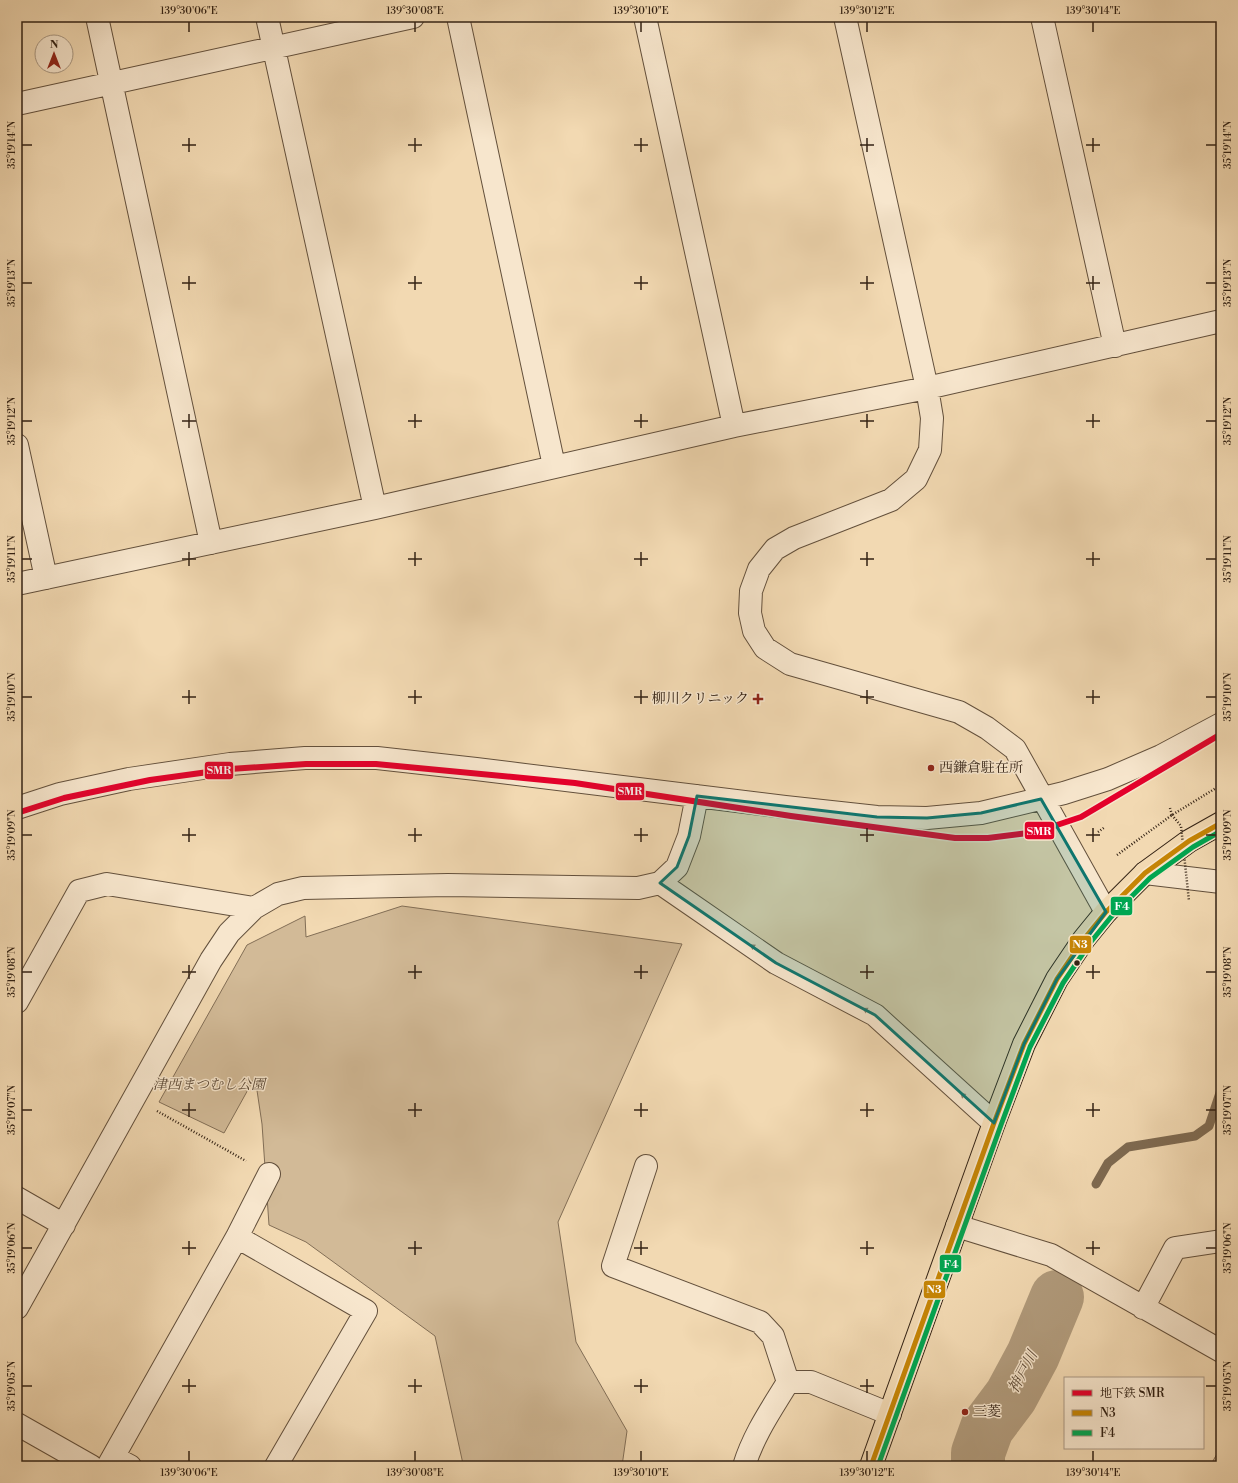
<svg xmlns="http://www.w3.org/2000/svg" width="1238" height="1483" font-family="'Libre Bodoni','Noto Serif JP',serif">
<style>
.green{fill:#d2ba97;stroke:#826e56}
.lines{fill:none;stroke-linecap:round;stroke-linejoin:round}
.stream{stroke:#7f6b52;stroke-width:9}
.river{stroke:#b19b7c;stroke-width:54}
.minor-casing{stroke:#63503c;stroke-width:24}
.major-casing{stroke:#332214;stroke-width:24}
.path{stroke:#332214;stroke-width:2.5;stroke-dasharray:1 2;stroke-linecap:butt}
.minor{stroke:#f7e6cd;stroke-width:22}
.major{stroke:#f2d9b2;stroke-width:22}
.path-bridge{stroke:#332214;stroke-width:2.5;stroke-dasharray:1 2;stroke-linecap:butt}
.bus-1-casing{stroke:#f7e6cd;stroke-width:8}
.bus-2-casing{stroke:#f7e6cd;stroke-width:8}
.bus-1{stroke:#c68505;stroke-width:5}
.bus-2{stroke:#00a651;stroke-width:5}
.metro-1-casing{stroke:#f7e6cd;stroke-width:9}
.metro-1{stroke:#e4002b;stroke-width:6}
.oneway{fill:#958470}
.marked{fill:#0f766e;fill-opacity:0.2;stroke:#0f766e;stroke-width:3;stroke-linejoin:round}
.ticks{fill:none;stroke:#332214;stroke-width:1.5}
.poi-dot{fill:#8f2418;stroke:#f7e6cd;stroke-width:1.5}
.bus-dot{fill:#332214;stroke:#f7e6cd;stroke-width:1.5}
.labels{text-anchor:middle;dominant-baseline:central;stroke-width:3;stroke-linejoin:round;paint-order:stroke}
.poi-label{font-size:14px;fill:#332214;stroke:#f7e6cd;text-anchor:start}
.park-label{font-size:14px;font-style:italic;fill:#5b4835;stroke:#f7e6cd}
.water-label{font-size:15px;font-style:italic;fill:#5f4c38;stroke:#f7e6cd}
.line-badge{stroke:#f7e6cd;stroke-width:1.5}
.badge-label{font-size:11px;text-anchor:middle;font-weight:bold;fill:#fff}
.neatline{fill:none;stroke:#332214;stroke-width:1.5}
.ticks-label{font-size:10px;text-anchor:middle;fill:#332214}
</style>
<rect width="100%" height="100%" fill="#f2d9b2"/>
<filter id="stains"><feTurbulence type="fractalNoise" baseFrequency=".005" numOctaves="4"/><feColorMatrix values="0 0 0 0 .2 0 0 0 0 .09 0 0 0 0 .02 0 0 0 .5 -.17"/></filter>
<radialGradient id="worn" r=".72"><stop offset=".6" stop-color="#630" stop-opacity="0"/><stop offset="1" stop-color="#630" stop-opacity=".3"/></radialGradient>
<path class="green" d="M402,906L682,944L558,1222L576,1342L627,1431L622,1466H463V1464L435,1336L306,1242L269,1225L262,1124L255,1077L224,1133L159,1102L247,945L305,916L306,937Z
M1221,1447V1466H1210Z"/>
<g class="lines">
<path class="stream" d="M1096,1184L1108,1163L1128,1147L1195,1136L1209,1126L1221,1090"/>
<path class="river" d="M978,1466V1453L987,1428L1011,1396L1033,1355L1057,1297"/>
<g class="minor-casing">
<path id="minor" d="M97,17L211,543
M267,17L375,508
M458,17L554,466
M645,17L734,426
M845,17L927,388L932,418L930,450L916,479L891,500L794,538L775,549L759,569L751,591L750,613L754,631L765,648L790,664L959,712L987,728L1015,749L1106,912
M1042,17L1115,346
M17,104L413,17
M17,445L46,578
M17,584L375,508L734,426L927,388L1221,321
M17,808L60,794L129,779L230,764L305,758H377L476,769L785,807L877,817L927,818L981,813L1064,793L1108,779L1161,756L1221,724
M1145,873L1221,882
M660,883L776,963L875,1015L994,1123
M17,1002L79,891L107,884L254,908
M646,1166L613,1266L760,1322L773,1336L788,1382
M17,1198L64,1225
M957,1226L1051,1255L1221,1351
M237,1237L269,1174
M17,1308L211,960L229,933L254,908L278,894L303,888L448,885L638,888L660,883L677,867L689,836L697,796
M1143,1308L1175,1248L1221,1241
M17,1424L91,1466
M113,1457L130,1466
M108,1466L237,1237L366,1311L276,1466
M744,1466C754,1434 771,1410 788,1382H811L890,1414"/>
</g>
<g class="major-casing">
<path id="major" d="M871,1466L994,1123L1024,1044L1057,979L1084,939L1106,912L1145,873L1189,841L1221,823"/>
</g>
<path class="path" d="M1170,808L1172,815
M1098,832L1105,827
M1117,855L1172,815L1221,785
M157,1111L246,1161"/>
<use href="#minor" class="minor"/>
<use href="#major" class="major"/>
<path class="path-bridge" d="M1172,815L1181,826L1189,901"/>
<g class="bus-1-casing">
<path id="bus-1" d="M871,1466L994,1123L1024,1044L1057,979L1084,939L1106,912L1145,873L1189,841L1221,823"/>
</g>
<g class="bus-2-casing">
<path id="bus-2" d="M878,1466L1001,1125L1030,1047L1063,983L1090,943L1111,917L1150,878L1193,847L1221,831"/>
</g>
<use href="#bus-1" class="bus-1"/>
<use href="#bus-2" class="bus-2"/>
<g class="metro-1-casing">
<path id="metro-1" d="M17,813L64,798L150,780L230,769L306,764H376L575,783L791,816L955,838H988L1036,832L1081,817L1221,734"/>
</g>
<use href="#metro-1" class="metro-1"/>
</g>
<defs><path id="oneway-solid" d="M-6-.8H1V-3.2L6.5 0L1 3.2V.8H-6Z"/></defs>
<g class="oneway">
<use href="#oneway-solid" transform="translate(755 948) rotate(-146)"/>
<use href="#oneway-solid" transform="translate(868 1011) rotate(-153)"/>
<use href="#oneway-solid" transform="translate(965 1097) rotate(-138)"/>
</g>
<path class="marked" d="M697,796L877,817L927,818L981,813L1041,799L1106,912L1057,979L1024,1044L994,1123L875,1015L776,963L660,883L677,867L689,836Z"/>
<path class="ticks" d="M189,22V32M415,22V32M641,22V32M867,22V32M1093,22V32M189,138V152M415,138V152M641,138V152M867,138V152M1093,138V152M22,145H32M182,145H196M408,145H422M634,145H648M860,145H874M1086,145H1100M1206,145H1216M189,276V290M415,276V290M641,276V290M867,276V290M1093,276V290M22,283H32M182,283H196M408,283H422M634,283H648M860,283H874M1086,283H1100M1206,283H1216M189,414V428M415,414V428M641,414V428M867,414V428M1093,414V428M22,421H32M182,421H196M408,421H422M634,421H648M860,421H874M1086,421H1100M1206,421H1216M189,552V566M415,552V566M641,552V566M867,552V566M1093,552V566M22,559H32M182,559H196M408,559H422M634,559H648M860,559H874M1086,559H1100M1206,559H1216M189,690V704M415,690V704M641,690V704M867,690V704M1093,690V704M22,697H32M182,697H196M408,697H422M634,697H648M860,697H874M1086,697H1100M1206,697H1216M189,828V842M415,828V842M641,828V842M867,828V842M1093,828V842M22,835H32M182,835H196M408,835H422M634,835H648M860,835H874M1086,835H1100M1206,835H1216M189,965V979M415,965V979M641,965V979M867,965V979M1093,965V979M22,972H32M182,972H196M408,972H422M634,972H648M860,972H874M1086,972H1100M1206,972H1216M189,1103V1117M415,1103V1117M641,1103V1117M867,1103V1117M1093,1103V1117M22,1110H32M182,1110H196M408,1110H422M634,1110H648M860,1110H874M1086,1110H1100M1206,1110H1216M189,1241V1255M415,1241V1255M641,1241V1255M867,1241V1255M1093,1241V1255M22,1248H32M182,1248H196M408,1248H422M634,1248H648M860,1248H874M1086,1248H1100M1206,1248H1216M189,1379V1393M415,1379V1393M641,1379V1393M867,1379V1393M22,1386H32M182,1386H196M408,1386H422M634,1386H648M860,1386H874M1206,1386H1216M189,1451V1461M415,1451V1461M641,1451V1461M867,1451V1461M1093,1451V1461"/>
<g class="poi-dot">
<path d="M756 693h4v4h4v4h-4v4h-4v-4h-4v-4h4z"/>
<circle cx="931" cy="768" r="4"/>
<circle cx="965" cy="1412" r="4"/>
</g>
<circle class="bus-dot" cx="1077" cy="963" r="3.5"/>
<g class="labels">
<g class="poi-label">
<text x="749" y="699" text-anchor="end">柳川クリニック</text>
<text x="939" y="768">西鎌倉駐在所</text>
<text x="973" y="1412">三菱</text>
</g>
<g class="park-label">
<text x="209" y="1085">津西まつむし公園</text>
</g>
<g class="water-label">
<text transform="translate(1023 1372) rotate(-62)">神戸川</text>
</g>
</g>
<g class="line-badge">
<rect x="204" y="761" width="30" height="19" rx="4" fill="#e4002b"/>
<rect x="615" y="782" width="30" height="19" rx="4" fill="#e4002b"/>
<rect x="1024" y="821" width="31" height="19" rx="4" fill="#e4002b"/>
<rect x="1110" y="896" width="23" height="20" rx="4" fill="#00a651"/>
<rect x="1069" y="935" width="23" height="19" rx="4" fill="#c68505"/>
<rect x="939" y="1254" width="23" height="19" rx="4" fill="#00a651"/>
<rect x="923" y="1280" width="23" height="19" rx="4" fill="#c68505"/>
</g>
<g class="badge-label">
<text x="219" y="774">SMR</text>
<text x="630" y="795">SMR</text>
<text x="1039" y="835">SMR</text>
<text x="1122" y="910">F4</text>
<text x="1080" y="948">N3</text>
<text x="951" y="1268">F4</text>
<text x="934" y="1293">N3</text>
</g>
<rect width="1238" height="1483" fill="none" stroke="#f2d9b2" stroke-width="44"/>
<rect x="1064" y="1377" width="140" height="72" fill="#f7e6cd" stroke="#a99883"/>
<rect x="1072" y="1390" width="20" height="6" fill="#e4002b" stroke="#a99883"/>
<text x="1100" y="1397" font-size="12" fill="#332214">地下鉄 SMR</text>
<rect x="1072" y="1410" width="20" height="6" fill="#c68505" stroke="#a99883"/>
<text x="1100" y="1417" font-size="12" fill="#332214">N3</text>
<rect x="1072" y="1430" width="20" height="6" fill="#00a651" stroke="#a99883"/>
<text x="1100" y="1437" font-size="12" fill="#332214">F4</text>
<g transform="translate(54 54)"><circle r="19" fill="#f7e6cd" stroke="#a99883"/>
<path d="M0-3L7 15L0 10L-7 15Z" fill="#8f2418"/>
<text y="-6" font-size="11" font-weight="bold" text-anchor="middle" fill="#332214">N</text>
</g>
<rect x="22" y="22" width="1194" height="1439" class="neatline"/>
<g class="ticks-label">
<text x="189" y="14">139°30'06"E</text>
<text x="415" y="14">139°30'08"E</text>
<text x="641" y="14">139°30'10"E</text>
<text x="867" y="14">139°30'12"E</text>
<text x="1093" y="14">139°30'14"E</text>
<text transform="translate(11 145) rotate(-90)" y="4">35°19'14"N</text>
<text transform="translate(1227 145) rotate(-90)" y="4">35°19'14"N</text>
<text transform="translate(11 283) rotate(-90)" y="4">35°19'13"N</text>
<text transform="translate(1227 283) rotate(-90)" y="4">35°19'13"N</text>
<text transform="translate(11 421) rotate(-90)" y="4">35°19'12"N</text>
<text transform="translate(1227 421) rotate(-90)" y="4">35°19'12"N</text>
<text transform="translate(11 559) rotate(-90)" y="4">35°19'11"N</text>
<text transform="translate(1227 559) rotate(-90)" y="4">35°19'11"N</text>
<text transform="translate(11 697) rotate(-90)" y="4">35°19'10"N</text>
<text transform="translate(1227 697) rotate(-90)" y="4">35°19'10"N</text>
<text transform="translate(11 835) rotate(-90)" y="4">35°19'09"N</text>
<text transform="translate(1227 835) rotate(-90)" y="4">35°19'09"N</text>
<text transform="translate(11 972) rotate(-90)" y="4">35°19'08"N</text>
<text transform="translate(1227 972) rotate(-90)" y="4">35°19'08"N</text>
<text transform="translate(11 1110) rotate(-90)" y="4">35°19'07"N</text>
<text transform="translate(1227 1110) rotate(-90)" y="4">35°19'07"N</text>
<text transform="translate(11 1248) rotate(-90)" y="4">35°19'06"N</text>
<text transform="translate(1227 1248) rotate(-90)" y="4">35°19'06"N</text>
<text transform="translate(11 1386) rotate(-90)" y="4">35°19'05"N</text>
<text transform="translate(1227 1386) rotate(-90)" y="4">35°19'05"N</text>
<text x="189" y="1476">139°30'06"E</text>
<text x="415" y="1476">139°30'08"E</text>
<text x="641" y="1476">139°30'10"E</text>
<text x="867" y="1476">139°30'12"E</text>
<text x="1093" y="1476">139°30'14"E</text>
</g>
<rect width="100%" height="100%" filter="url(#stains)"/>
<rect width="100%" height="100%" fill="url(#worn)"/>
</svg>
